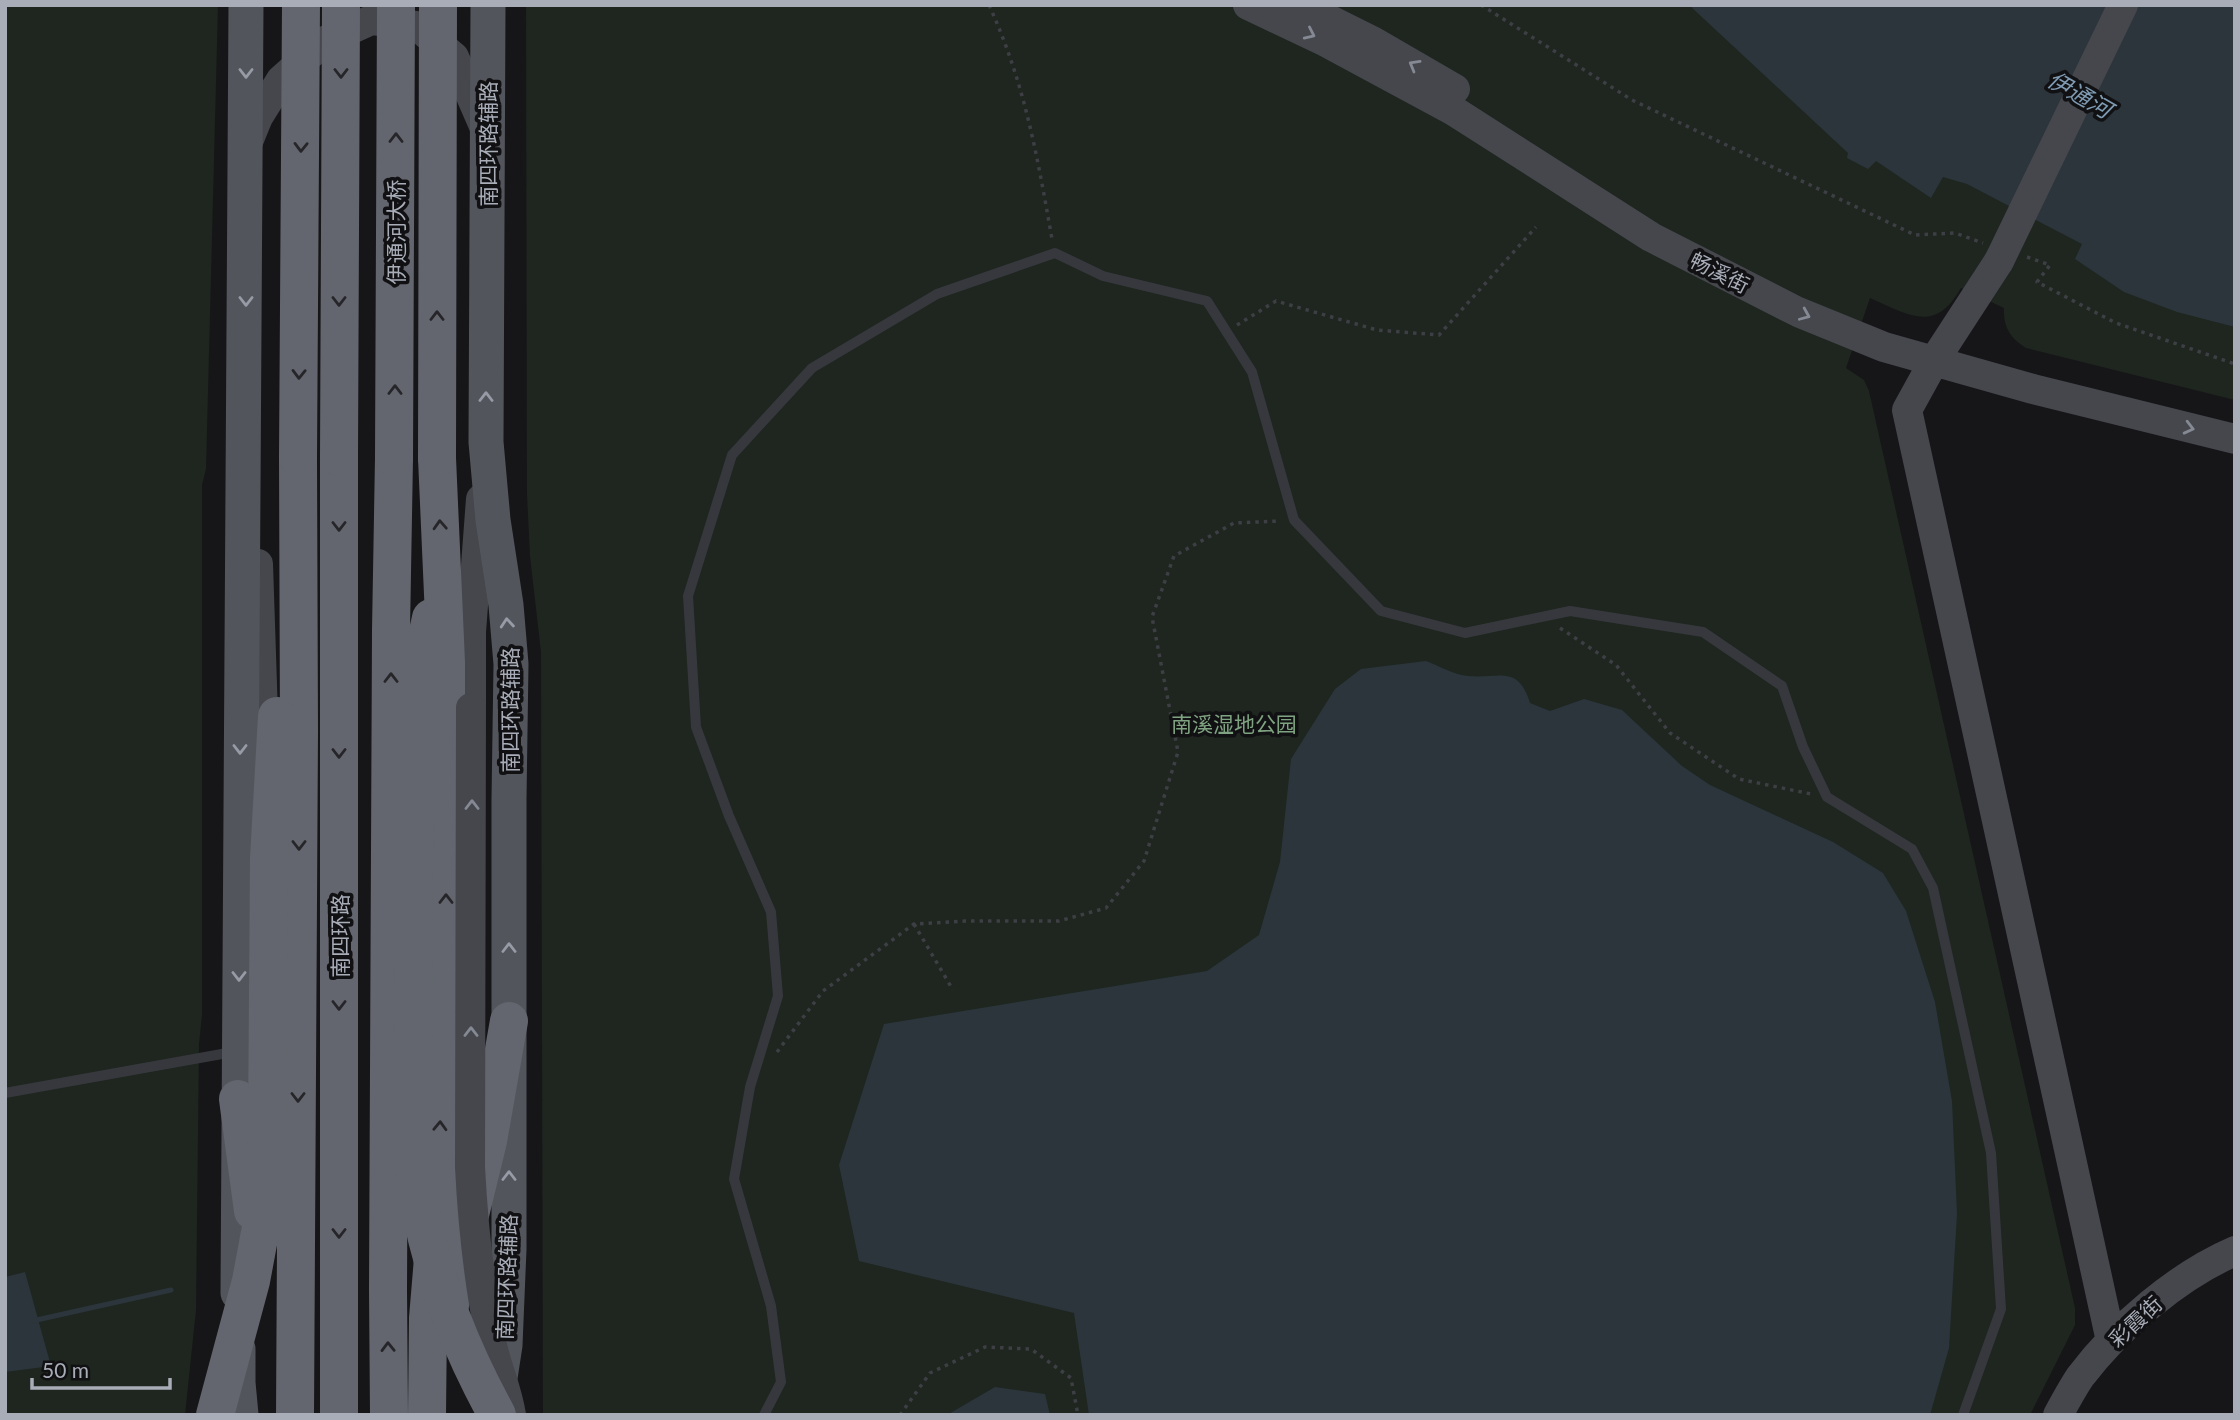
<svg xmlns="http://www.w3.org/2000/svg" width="2240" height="1420" font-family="Lato,'Noto Sans SC',sans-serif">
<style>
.green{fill:#1e261f}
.water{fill:#2c353c}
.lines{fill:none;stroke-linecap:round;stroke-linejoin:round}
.stream{stroke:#2c353c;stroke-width:5}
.path{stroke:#3d3f44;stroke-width:3.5;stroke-dasharray:3.5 5;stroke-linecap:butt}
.lane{stroke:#37383d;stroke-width:10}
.secondary{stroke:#45474d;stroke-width:30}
.primary{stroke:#53555c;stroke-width:35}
.highway{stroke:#63666e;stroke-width:38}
.secondary-bridge{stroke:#45474d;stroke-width:30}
.highway-bridge{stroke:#63666e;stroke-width:38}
.oneway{stroke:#858993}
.oneway2{stroke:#979ba6}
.oneway3{stroke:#26262a}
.labels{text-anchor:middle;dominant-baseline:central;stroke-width:7;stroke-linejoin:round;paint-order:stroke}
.street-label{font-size:21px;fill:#a8adb8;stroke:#111113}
.park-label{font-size:21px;fill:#7fa381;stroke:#111113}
.water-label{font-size:23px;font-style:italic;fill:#7f9bb3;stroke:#111113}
</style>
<rect width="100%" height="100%" fill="#161618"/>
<path class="green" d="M5,5H218L206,469L202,485V1015L199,1044L196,1310L185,1415H5Z
M526,5H2235V400L2026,348C2010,338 2003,327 2004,308L1961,288C1935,334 1909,315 1870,298L1846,368L1864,380L1869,391L2075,1308V1325L2030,1415H543L541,652L530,556L527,494Z"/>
<path class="water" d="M1689,5H2235V327L2177,312L2124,292L2075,259L2082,244L1967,184L1943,177L1931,198L1876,161L1868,169L1847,158L1848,153Z
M1426,661C1439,666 1455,675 1468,676C1499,679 1518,664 1530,703L1550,711L1584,699L1622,710L1682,766L1710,785L1833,842L1883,873L1906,911L1935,1002L1952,1101L1957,1214L1949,1348L1930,1415H1089L1074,1313L859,1261L839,1165L884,1024L1207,971L1259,935L1280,862L1291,759L1335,689L1361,669Z
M25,1272L51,1366L5,1372V1277Z
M995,1387L1045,1394L1050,1415H947Z"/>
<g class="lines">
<path class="stream" d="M32,1321L171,1290"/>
<path class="path" d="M989,5C1025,84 1037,155 1052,239
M1481,5L1632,100L1915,235L1955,233L1983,243
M2027,257L2050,265L2037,282L2116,323L2235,364
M1237,325L1276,301L1377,330L1439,335L1536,227
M1560,628L1616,665L1670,733L1739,779L1811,794
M914,924L953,990
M777,1052L823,991L914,924L965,921H1059L1106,908L1144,861L1178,752L1152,617L1174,556L1234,523L1280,521
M900,1415L930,1373L985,1347L1031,1349L1071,1378L1078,1415"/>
<path class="lane" d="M5,1093L233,1052
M764,1415L781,1382L771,1306L734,1179L750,1087L778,996L771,912L729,816L696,727L688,596L732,455L812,368L937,294L1055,253L1103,276L1207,301L1252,372L1294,520L1381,611L1465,633L1570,611L1703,632L1782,686L1803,747L1827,797L1912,849L1933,888L1991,1153L2001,1309L1963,1415"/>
<path class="secondary" d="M1248,5L1326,42L1454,111L1651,237L1798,312L1884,347L2033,389L2235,439
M1300,5L1374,42L1455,89
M247,144L258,117L281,80L325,41L371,20L417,26L454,57L484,126
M1999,261L1934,361L1907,410L2111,1341
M258,564L264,745
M471,708V632L481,499
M2058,1415C2065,1402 2072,1389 2080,1377C2118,1327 2177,1276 2235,1251"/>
<path class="primary" d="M488,5L486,442L493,520L506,605L511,664L509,799V1249L505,1345L499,1384
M238,1293C238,864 246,435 246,5
M238,1349V1383L241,1415"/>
<path class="highway" d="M339,457V1415
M416,688L431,618
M238,1099L253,1211
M450,1305L456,1272L488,1141L509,1021
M295,1415L299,731L298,458
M389,1415L388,1290L391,630L394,458
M427,1415L428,1318L438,1199L446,909V662L437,458"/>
<path class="secondary-bridge" d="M1999,261L2123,5
M471,708L470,1167C473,1226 479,1283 491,1341C496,1366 507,1389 511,1415"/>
<path class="highway-bridge" d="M339,457L341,5
M298,458L301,5
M394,458L396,5
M437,458L438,5
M415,709C415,824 412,939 414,1053C415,1106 411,1161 421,1212C436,1286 461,1349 497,1415
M215,1415L251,1281L262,1222L267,1127L269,858L277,716"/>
</g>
<defs><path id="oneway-chevron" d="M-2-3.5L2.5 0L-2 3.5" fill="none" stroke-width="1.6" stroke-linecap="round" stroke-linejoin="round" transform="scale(1.75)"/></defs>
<g class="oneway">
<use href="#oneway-chevron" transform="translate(1310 34) rotate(25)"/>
<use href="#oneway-chevron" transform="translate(1414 65) rotate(-150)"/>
<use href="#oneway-chevron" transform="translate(1805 315) rotate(23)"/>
<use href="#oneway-chevron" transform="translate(2189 428) rotate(14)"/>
<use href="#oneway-chevron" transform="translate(472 805) rotate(-90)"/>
<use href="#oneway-chevron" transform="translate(471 1032) rotate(-90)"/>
</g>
<g class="oneway2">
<use href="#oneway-chevron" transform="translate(246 73) rotate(90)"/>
<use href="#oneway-chevron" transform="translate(246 301) rotate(90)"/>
<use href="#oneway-chevron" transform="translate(486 397) rotate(-90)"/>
<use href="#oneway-chevron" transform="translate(507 623) rotate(-95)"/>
<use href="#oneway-chevron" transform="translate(240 749) rotate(90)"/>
<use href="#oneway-chevron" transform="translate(509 948) rotate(-90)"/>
<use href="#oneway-chevron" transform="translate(239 976) rotate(90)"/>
<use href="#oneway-chevron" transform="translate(509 1176) rotate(-90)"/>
</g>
<g class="oneway3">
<use href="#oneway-chevron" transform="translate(341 73) rotate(90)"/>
<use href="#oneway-chevron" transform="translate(396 138) rotate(-90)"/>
<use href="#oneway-chevron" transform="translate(301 147) rotate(91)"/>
<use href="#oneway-chevron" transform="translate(339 301) rotate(90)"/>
<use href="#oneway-chevron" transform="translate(437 316) rotate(-90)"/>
<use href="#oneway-chevron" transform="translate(299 374) rotate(91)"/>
<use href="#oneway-chevron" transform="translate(395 390) rotate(-90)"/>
<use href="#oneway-chevron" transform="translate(440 525) rotate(-93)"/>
<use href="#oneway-chevron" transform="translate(339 526) rotate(90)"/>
<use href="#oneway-chevron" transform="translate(391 678) rotate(-90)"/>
<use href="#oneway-chevron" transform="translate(339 753) rotate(90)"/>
<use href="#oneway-chevron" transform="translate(299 845) rotate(90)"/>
<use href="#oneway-chevron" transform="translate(446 899) rotate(-90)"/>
<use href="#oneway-chevron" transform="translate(339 1005) rotate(90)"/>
<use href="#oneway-chevron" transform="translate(298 1097) rotate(90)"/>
<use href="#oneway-chevron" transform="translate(440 1126) rotate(-88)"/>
<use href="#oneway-chevron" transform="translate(339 1233) rotate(90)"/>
<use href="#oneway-chevron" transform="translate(388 1347) rotate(-91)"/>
</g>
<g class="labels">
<g class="street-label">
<text transform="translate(487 144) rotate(-90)">南四环路辅路</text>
<text transform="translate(395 232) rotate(-90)">伊通河大桥</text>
<text transform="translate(1720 272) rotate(27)">畅溪街</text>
<text transform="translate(509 710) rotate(-90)">南四环路辅路</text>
<text transform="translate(339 936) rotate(-90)">南四环路</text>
<text transform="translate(506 1277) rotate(-88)">南四环路辅路</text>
<text transform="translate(2135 1321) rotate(-43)">彩霞街</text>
</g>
<g class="park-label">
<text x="1234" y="723">南溪湿地公园</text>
</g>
<g class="water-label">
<text transform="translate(2080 94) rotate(30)">伊通河</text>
</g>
</g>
<rect width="2240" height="1420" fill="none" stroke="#a8adb8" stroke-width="14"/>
<path d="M32 1378v10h138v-10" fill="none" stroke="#a8adb8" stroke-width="3.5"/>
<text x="42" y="1378" font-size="21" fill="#a8adb8" stroke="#111113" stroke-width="5" paint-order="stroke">50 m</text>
</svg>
